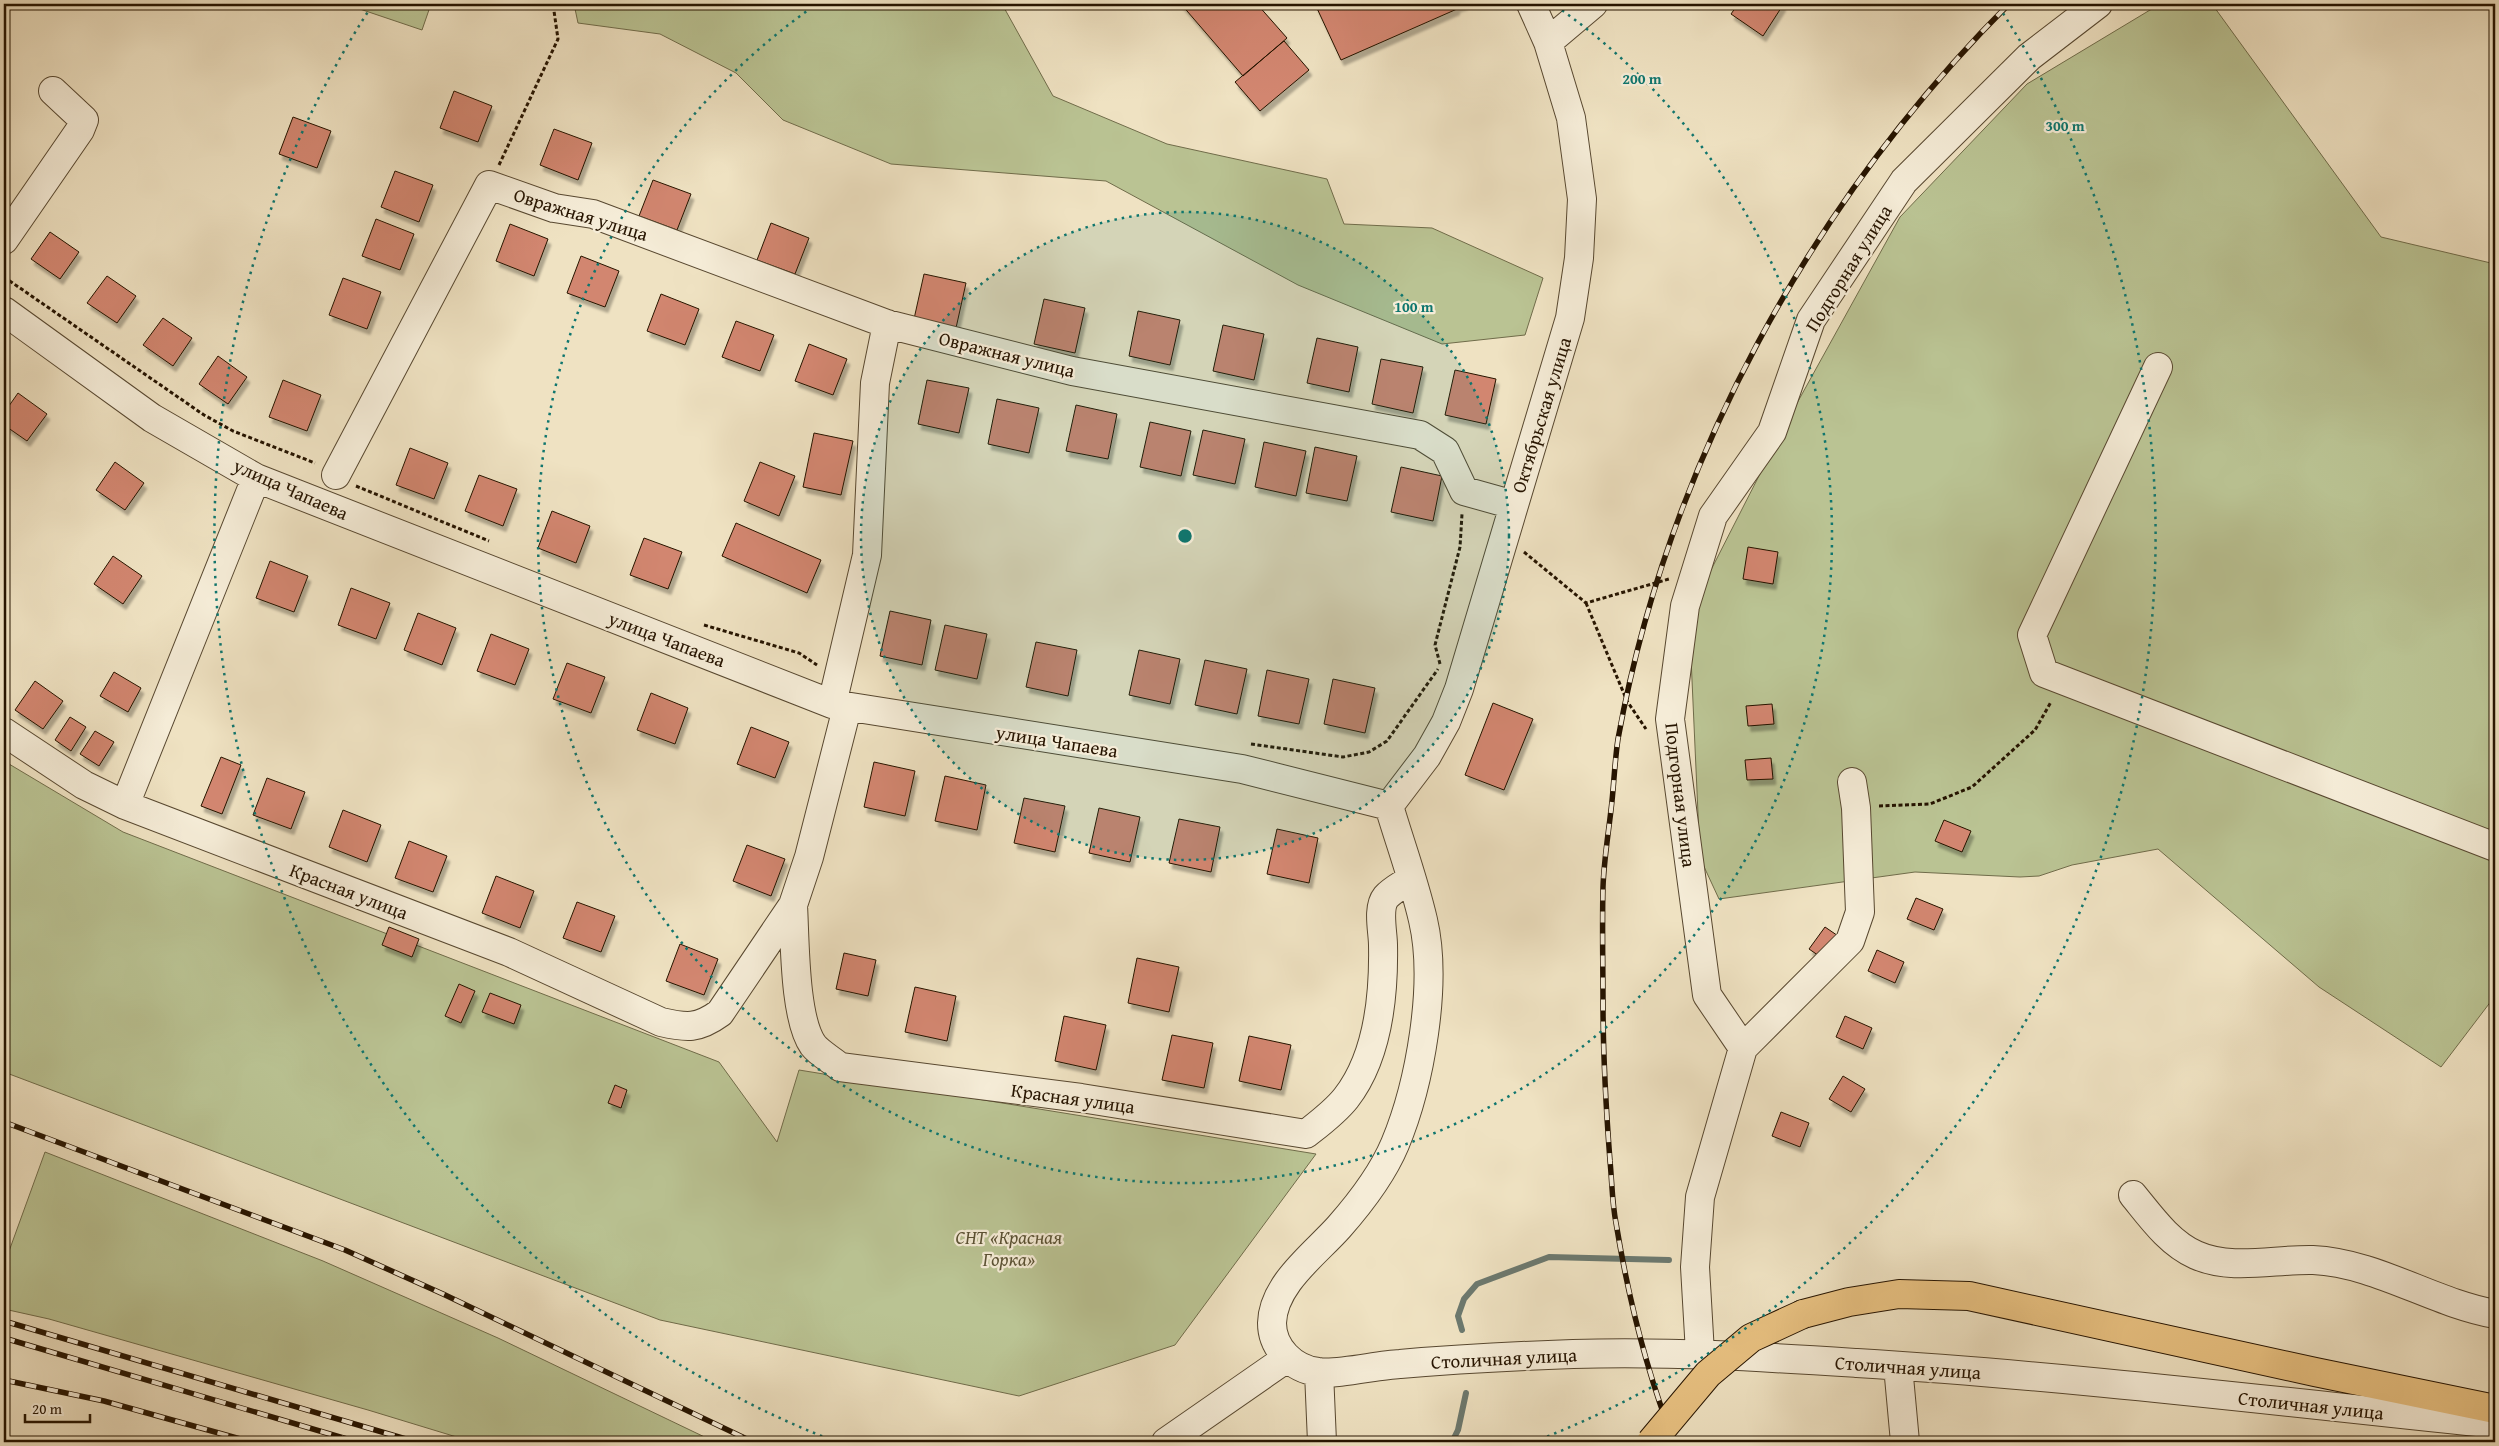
<svg xmlns="http://www.w3.org/2000/svg" width="2499" height="1446" font-family="'Gentium Book Plus',serif">
<style>
.green{fill:#bac393;stroke:#706c4a}
.lines{fill:none;stroke-linecap:round;stroke-linejoin:round}
.stream{stroke:#6c796f;stroke-width:6}
.building{fill:#d2866f;stroke:#261400;filter:url(#shadow)}
.minor-casing{stroke:#584830;stroke-width:30}
.major-casing{stroke:#261400;stroke-width:30}
.path{stroke:#261400;stroke-width:3;stroke-dasharray:4 2.5;stroke-linecap:butt}
.minor{stroke:#f5ecd7;stroke-width:28}
.major{stroke:#e8c181;stroke-width:28}
.rail-casing{stroke:#261400;stroke-width:5.5}
.rail{stroke:#f5ecd7;stroke-width:4;stroke-dasharray:11;stroke-linecap:butt}
.major-bridge-casing{stroke:#261400;stroke-width:30;stroke-linecap:butt}
.major-bridge{stroke:#e8c181;stroke-width:28}
.ring{fill:none;stroke:#0f766e;stroke-width:2.5;stroke-dasharray:2.5 5}
.labels{text-anchor:middle;dominant-baseline:central;stroke-width:4.5;stroke-linejoin:round;paint-order:stroke}
.street-label{font-size:19px;fill:#261400;stroke:#f5ecd7}
.park-label{font-size:19px;font-style:italic;fill:#5a5133;stroke:#f5ecd7}
.centre{fill:#0f766e;stroke:#f5ecd7;stroke-width:2.5}
.ring-label{font-size:15px;text-anchor:middle;font-weight:bold;fill:#0f766e;stroke:#f5ecd7;stroke-width:4.5;stroke-linejoin:round;paint-order:stroke}
</style>
<defs>
<filter id="shadow"><feDropShadow dx="3" dy="5.5" stdDeviation="1" flood-color="#0004"/></filter>
</defs>
<rect width="100%" height="100%" fill="#efe2c2"/>
<filter id="stains"><feTurbulence type="fractalNoise" baseFrequency=".004" numOctaves="4"/><feColorMatrix values="0 0 0 0 .2 0 0 0 0 .09 0 0 0 0 .02 0 0 0 .5 -.17"/></filter>
<radialGradient id="worn" r=".72"><stop offset=".6" stop-color="#630" stop-opacity="0"/><stop offset="1" stop-color="#630" stop-opacity=".3"/></radialGradient>
<path class="green" d="M345,4H431L422,30Z
M574,4H1002L1053,96L1167,144L1327,179L1344,224L1432,228L1543,278L1525,335L1442,344L1298,285L1106,181L891,164L783,120L736,73L660,34L578,23Z
M2160,4H2212L2381,237L2495,264V996L2441,1067L2319,987L2158,849L2072,865L2039,876L2020,877L1915,872L1719,899L1700,858L1689,613L1786,423L1900,217L2027,84Z
M4,761L123,832L719,1062L777,1142L799,1070L1316,1154L1175,1345L1019,1396L660,1320L4,1072Z
M45,1152L323,1261L498,1338L715,1442H473L368,1410L49,1319L4,1309V1265Z"/>
<g class="lines">
<path class="stream" d="M1462,1330L1458,1316L1464,1299L1477,1284L1549,1257L1669,1260
M1452,1442L1458,1430L1466,1393"/>
</g>
<path class="building" d="M1181,4H1257L1287,38L1243,76Z
M1315,4H1465L1456,7L1457,9L1341,60Z
M1738,4H1781L1783,5L1763,36L1731,14Z
M1284,41L1309,70L1260,111L1235,82Z
M454,91L492,106L478,142L440,128Z
M293,117L331,131L317,168L279,154Z
M554,129L592,143L578,180L540,165Z
M395,171L433,185L419,222L381,207Z
M653,180L691,194L677,230L639,216Z
M376,219L414,234L400,270L362,256Z
M771,223L809,238L795,274L757,260Z
M510,224L548,239L534,276L496,261Z
M50,232L79,252L60,279L31,259Z
M581,256L619,271L605,307L567,293Z
M924,274L966,283L956,328L914,319Z
M107,276L136,296L117,323L87,303Z
M343,278L381,292L367,329L329,315Z
M661,294L699,309L685,345L647,331Z
M1044,299L1085,308L1075,353L1034,344Z
M1138,311L1180,320L1170,365L1129,356Z
M163,318L192,338L173,366L143,345Z
M736,321L774,335L760,371L722,357Z
M1223,325L1264,334L1254,380L1213,371Z
M1317,338L1358,347L1349,392L1307,383Z
M809,344L847,359L833,395L795,381Z
M218,356L247,377L228,404L199,384Z
M1381,359L1423,367L1413,413L1372,404Z
M1455,370L1496,379L1486,424L1445,415Z
M283,380L321,395L307,431L269,417Z
M927,380L969,388L959,433L918,424Z
M18,393L47,414L27,441L4,425V413Z
M997,399L1039,408L1029,453L988,444Z
M1076,405L1117,414L1108,459L1066,451Z
M1150,422L1191,431L1181,476L1140,467Z
M1203,430L1245,439L1235,484L1193,475Z
M814,433L853,441L841,495L803,487Z
M1264,442L1306,451L1296,496L1255,487Z
M1315,447L1357,456L1347,501L1306,493Z
M410,448L448,463L434,499L396,485Z
M115,462L144,483L125,510L96,490Z
M760,462L795,476L779,516L744,501Z
M1401,467L1442,476L1433,521L1391,512Z
M479,475L517,489L503,526L465,511Z
M552,511L590,526L576,563L538,548Z
M736,523L821,560L807,593L722,556Z
M644,538L682,552L668,589L630,575Z
M1748,547L1778,552L1773,584L1743,579Z
M113,556L142,576L123,604L94,584Z
M270,561L308,576L294,612L256,598Z
M351,588L390,603L376,639L338,625Z
M890,611L931,620L922,665L880,656Z
M418,613L456,628L442,665L404,650Z
M945,625L987,634L977,679L935,670Z
M491,634L529,649L515,685L477,671Z
M1036,642L1077,650L1068,696L1026,687Z
M1139,650L1180,659L1170,704L1129,695Z
M1205,660L1247,669L1237,714L1195,705Z
M567,663L605,677L591,713L553,699Z
M1267,670L1309,679L1299,724L1258,716Z
M114,672L141,688L128,712L100,696Z
M1333,679L1375,688L1365,733L1324,724Z
M35,681L63,701L43,729L15,710Z
M651,693L688,708L675,744L637,730Z
M1493,703L1533,719L1504,790L1465,775Z
M1772,704L1774,724L1748,726L1746,706Z
M70,717L86,727L71,751L55,740Z
M751,727L789,742L775,778L737,764Z
M95,731L114,742L99,766L80,754Z
M221,757L241,765L222,814L201,806Z
M1771,758L1773,779L1747,780L1745,760Z
M874,762L915,771L905,816L864,807Z
M945,776L986,785L977,830L935,821Z
M267,778L305,792L291,829L253,815Z
M1024,798L1065,806L1055,852L1014,843Z
M1099,808L1140,817L1130,862L1089,853Z
M343,810L381,825L367,862L329,847Z
M1179,819L1220,827L1211,872L1169,863Z
M1944,820L1971,831L1962,852L1935,841Z
M1277,829L1318,838L1309,883L1267,874Z
M409,841L447,856L433,892L395,878Z
M747,845L785,859L771,896L733,881Z
M496,876L534,891L520,928L482,913Z
M1916,898L1943,909L1934,930L1907,919Z
M577,902L615,916L601,952L563,938Z
M389,927L419,939L412,957L382,945Z
M1825,927L1844,940L1828,962L1809,949Z
M680,944L718,959L704,995L666,981Z
M1877,950L1904,962L1895,983L1868,971Z
M844,953L876,960L868,996L836,989Z
M1137,958L1179,967L1169,1012L1128,1003Z
M459,984L475,991L461,1023L445,1016Z
M915,987L956,996L947,1041L905,1032Z
M490,993L521,1005L514,1024L482,1012Z
M1064,1016L1106,1025L1096,1070L1055,1061Z
M1845,1016L1872,1028L1863,1049L1836,1037Z
M1172,1035L1213,1043L1204,1088L1162,1080Z
M1249,1036L1291,1045L1281,1090L1239,1081Z
M1843,1076L1865,1089L1851,1112L1829,1099Z
M615,1085L627,1090L621,1108L608,1103Z
M1781,1112L1809,1123L1800,1147L1772,1136Z"/>
<g class="lines">
<g class="minor-casing">
<path id="minor" d="M1548,42L1593,4
M4,240L80,130L84,120L53,91
M4,311L152,418L256,478L832,704L1242,769L1389,806
M2158,367L2032,635L2044,673L2495,847
M336,475L489,185L554,208L593,214L887,324L1072,371L1420,435L1445,451L1464,491L1514,505
M832,704L867,555L875,383L887,324
M4,732L84,785L125,805L509,952L661,1022C687,1028 698,1029 720,1013L793,905L809,857L847,708
M125,805L256,478
M1389,806C1400,843 1414,881 1423,920C1438,984 1420,1084 1395,1144C1382,1175 1361,1202 1339,1227C1315,1254 1273,1284 1272,1323C1272,1348 1293,1369 1318,1372C1338,1375 1377,1365 1400,1364C1457,1359 1516,1356 1573,1354C1668,1351 1762,1357 1857,1363C2070,1376 2283,1402 2495,1424
M1389,806L1427,756L1446,722L1459,689L1570,318L1579,258L1582,199L1571,118L1548,42L1531,4
M793,905C795,939 794,1018 813,1045C819,1053 832,1060 840,1067L1081,1098L1306,1134C1320,1123 1335,1112 1346,1098C1378,1057 1384,995 1383,945C1383,932 1377,908 1386,897C1392,890 1404,884 1411,879
M1743,1048L1850,941L1860,912L1856,808L1852,782
M2133,1195C2151,1217 2169,1243 2196,1255C2232,1271 2274,1259 2313,1260C2377,1263 2433,1303 2495,1314
M1700,1353L1695,1267L1700,1197L1743,1048L1707,995L1670,719L1685,606L1713,516L1772,432L1811,320L1904,181L2029,57L2098,4
M1898,1366L1905,1442
M1319,1372L1322,1442
M1166,1442L1287,1358"/>
</g>
<g class="major-casing">
<path id="major" d="M1803,1314L1849,1302L1899,1294L1969,1296L2315,1372L2495,1409"/>
</g>
<path class="path" d="M499,165L558,39L553,4
M4,277L204,415L233,431L315,463
M356,486L489,541
M1524,552L1586,603L1669,579
M1586,603L1627,701L1646,729
M704,625L799,653L817,665
M1440,664L1435,645L1460,547L1462,514
M1251,744L1343,757L1369,752L1387,741L1438,669
M1879,806L1930,804L1972,787L2035,730L2051,702"/>
<use href="#minor" class="minor"/>
<use href="#major" class="major"/>
<g class="rail-casing">
<path id="rail" d="M4,1122L345,1250L443,1294L753,1442
M4,1321L416,1442
M4,1338L357,1442
M4,1380L104,1401L251,1442
M1674,1442C1647,1373 1628,1296 1616,1223C1612,1203 1612,1181 1610,1161C1606,1108 1603,1057 1603,1004C1603,965 1602,926 1603,887C1604,858 1609,830 1612,801C1614,781 1615,759 1618,739C1668,463 1812,201 2009,4"/>
</g>
<use href="#rail" class="rail"/>
<g class="major-bridge-casing">
<path id="major-bridge" d="M1651,1442L1708,1374L1751,1338L1803,1314"/>
</g>
<use href="#major-bridge" class="major-bridge"/>
</g>
<circle cx="1185" cy="536" r="324" fill="#0f766e" fill-opacity=".12"/>
<g class="ring">
<circle cx="1185" cy="536" r="324"/>
<path d="M1556 6A647 647 0 1 1 814 6"/>
<path d="M829 1439A971 971 0 0 1 371 7M1999 7A971 971 0 0 1 1541 1439"/>
</g>
<g class="labels">
<g class="street-label">
<text transform="translate(581 214) rotate(17)">Овражная улица</text>
<text transform="translate(1848 268) rotate(-58)">Подгорная улица</text>
<text transform="translate(1007 354) rotate(14)">Овражная улица</text>
<text transform="translate(1541 415) rotate(-73)">Октябрьская улица</text>
<text transform="translate(291 489) rotate(24)">улица Чапаева</text>
<text transform="translate(667 639) rotate(21)">улица Чапаева</text>
<text transform="translate(1057 741) rotate(9)">улица Чапаева</text>
<text transform="translate(1681 795) rotate(83)">Подгорная улица</text>
<text transform="translate(349 891) rotate(21)">Красная улица</text>
<text transform="translate(1073 1098) rotate(8)">Красная улица</text>
<text transform="translate(1504 1358) rotate(-3)">Столичная улица</text>
<text transform="translate(1908 1367) rotate(4)">Столичная улица</text>
<text transform="translate(2311 1405) rotate(6)">Столичная улица</text>
</g>
<g class="park-label">
<text x="1009" y="1237">СНТ «Красная<tspan x="1009" dy="22">Горка»</tspan></text>
</g>
</g>
<circle cx="1185" cy="536" r="8" class="centre"/>
<g class="ring-label">
<text x="1642" y="84">200 m</text>
<text x="2065" y="131">300 m</text>
<text x="1414" y="312">100 m</text>
</g>
<rect width="2499" height="1446" fill="none" stroke="#efe2c2" stroke-width="20"/>
<rect x="5" y="5" width="2489" height="1436" fill="none" stroke="#261400" stroke-width="2.5"/>
<rect x="10" y="10" width="2479" height="1426" fill="none" stroke="#261400"/>
<path d="M25 1414v8h65v-8" fill="none" stroke="#261400" stroke-width="2.5"/>
<text x="32" y="1414" font-size="15" fill="#261400" stroke="#f5ecd7" stroke-width="4" paint-order="stroke">20 m</text>
<rect width="100%" height="100%" filter="url(#stains)"/>
<rect width="100%" height="100%" fill="url(#worn)"/>
</svg>
